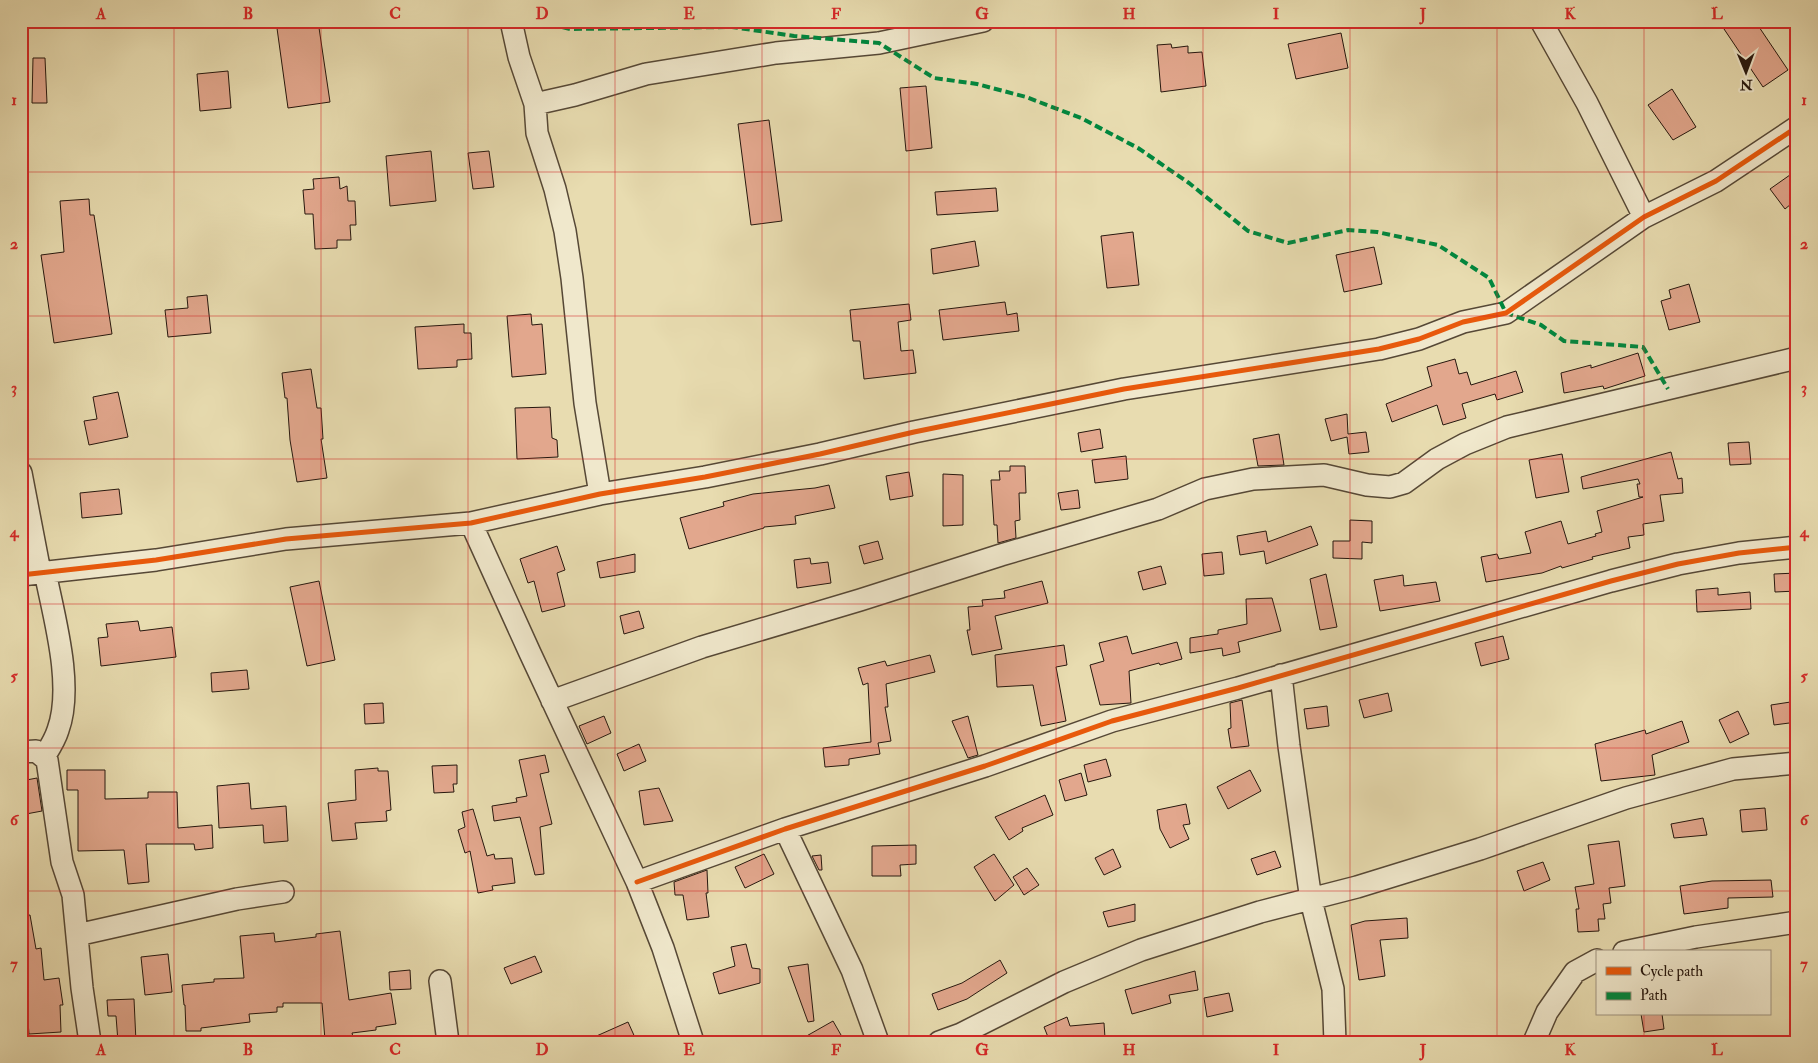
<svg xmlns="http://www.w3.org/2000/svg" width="1818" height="1063" font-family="'IM FELL Double Pica',serif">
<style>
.building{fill:#e2a78d;stroke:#26170e}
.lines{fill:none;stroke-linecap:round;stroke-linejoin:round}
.minor-casing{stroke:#564836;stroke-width:24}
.minor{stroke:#f0e8cc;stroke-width:21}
.quiet{stroke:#00873e;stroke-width:4;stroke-dasharray:8 4;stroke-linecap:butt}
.cycleway-casing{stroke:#f0e8cc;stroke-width:8}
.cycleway{stroke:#e8590c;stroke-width:5}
.grid{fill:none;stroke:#d62828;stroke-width:1;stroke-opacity:0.55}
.neatline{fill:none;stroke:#d62828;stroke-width:2}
.grid-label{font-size:16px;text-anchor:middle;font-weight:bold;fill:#d62828}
</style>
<rect width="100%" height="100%" fill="#e8dcb0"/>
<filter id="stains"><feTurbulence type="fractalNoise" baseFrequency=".004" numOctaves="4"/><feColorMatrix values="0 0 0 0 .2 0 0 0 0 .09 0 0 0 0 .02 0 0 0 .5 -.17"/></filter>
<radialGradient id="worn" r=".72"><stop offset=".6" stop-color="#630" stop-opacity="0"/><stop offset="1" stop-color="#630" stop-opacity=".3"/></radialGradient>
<path class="building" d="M276,21H318L330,102L288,108Z
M1736,21H1755L1788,70L1763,87L1724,29Z
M1341,33L1348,68L1296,79L1288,44Z
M1171,44L1172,48L1188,46V53L1202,52L1206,86L1161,92L1157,45Z
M33,58H45L47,103H32Z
M228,71L231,108L200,111L197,74Z
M926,86L932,148L906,151L900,88Z
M1672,89L1696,127L1673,140L1648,105Z
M769,120L782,221L751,225L738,124Z
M431,151L436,201L390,206L386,156Z
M489,151L494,187L473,189L468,153Z
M1797,170V199L1785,209L1770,189Z
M339,177L340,189L347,186L348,201H355L356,225H350L351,240H337V248L315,249L313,214H305L303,190L314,189L313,179Z
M996,188L998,211L937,215L935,192Z
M89,199L90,215H94L112,334L54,343L41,255L64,252L60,201Z
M1133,232L1139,285L1107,288L1101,236Z
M975,241L979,266L933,274L931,249Z
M1374,247L1382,284L1344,292L1336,255Z
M1689,284L1700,322L1669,330L1661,301L1671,298L1669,290Z
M207,295L211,333L168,337L165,310L188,308L187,297Z
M1005,302L1007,315L1017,313L1019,331L943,340L939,310Z
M909,304L911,320L898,322L901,351L913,350L916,373L864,379L860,341H853L850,310Z
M531,314L532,325L542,324L546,374L512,377L507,316Z
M464,324V333H471L472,359L457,360V367L418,369L415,327Z
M1638,353L1645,376L1604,389L1603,386L1564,393L1561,373L1591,365V368Z
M1455,359L1459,374L1467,372L1471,385L1516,371L1523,392L1497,400L1495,394L1462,404L1466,418L1443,425L1437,405L1392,422L1386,404L1432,386L1427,367Z
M311,369L317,408H321L323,439H321L327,478L297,482L290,440L287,398H285L282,373Z
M118,392L128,437L89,445L84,421L97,419L93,397Z
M550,407L552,438L557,440L558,457L517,459L515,408Z
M1347,414L1348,434L1366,432L1369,452L1349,454L1347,437L1331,441L1325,419Z
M1100,429L1103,448L1081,452L1078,433Z
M1279,434L1284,465L1258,466L1253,439Z
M1749,442L1751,464L1730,465L1728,443Z
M1671,452L1678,479L1682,478L1683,493L1660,495L1664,521L1643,524L1644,535L1628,537L1630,548L1592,557L1593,559L1562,568L1561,566L1542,573L1486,582L1481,557L1497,554L1499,559L1531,553L1525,532L1561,521L1568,544L1596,536L1595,534L1602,532L1597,511L1643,497H1639L1637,484H1640L1638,479L1583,489L1581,477Z
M1562,454L1569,492L1536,498L1529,460Z
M1126,456L1128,479L1095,483L1092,460Z
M1010,466H1025L1026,493H1019L1020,520L1015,521L1016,538L998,543L997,525H994L991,480H1000L999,471H1010Z
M909,472L913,496L890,500L886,476Z
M943,474L963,475V525L943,526Z
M829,485L835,508L795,516L796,524L764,527V528L689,549L680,518L724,506L723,502L753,494L815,488Z
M119,489L122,514L82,518L80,493Z
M1078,490L1080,508L1061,510L1058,493Z
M1350,520L1372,521V543L1362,542V559L1333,558V541H1350Z
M1311,526L1318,545L1266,564L1264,551L1240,555L1237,536L1266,531L1268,542Z
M878,541L883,559L864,564L859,546Z
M557,546L565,570L557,573L565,606L542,612L534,581L528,583L520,559Z
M1222,552L1224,574L1204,576L1202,554Z
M635,554V572L600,578L597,562Z
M810,558L811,564L828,562L831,583L797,588L794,560Z
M1161,566L1166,584L1143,590L1138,572Z
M1797,573V591L1775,592L1774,574Z
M1326,574L1337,627L1320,630L1310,579Z
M1403,575L1404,586L1436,582L1440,601L1380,611L1374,580Z
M319,581L335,660L307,666L290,587Z
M1042,581L1048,603L995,616L1002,649L972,655L967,630H970L968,607L983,606L982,600L1005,598L1004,591Z
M1718,588V595L1750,592L1751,609L1697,612L1696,590Z
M1272,598L1281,631L1238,642L1240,652L1223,656L1222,648L1190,653V638L1218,634V630L1247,624L1246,599Z
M639,611L644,628L624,634L620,616Z
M138,621L140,631L172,627L176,657L101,666L98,638L108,637L106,624Z
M1127,636L1132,654L1177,642L1182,659L1160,665L1159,663L1129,671L1131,703L1100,705L1090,665L1104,661L1099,643Z
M1503,636L1509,659L1481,666L1475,643Z
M1064,645L1067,665L1056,667L1066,721L1041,726L1033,685L997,687L995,655Z
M930,655L935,672L886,684L888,707H885L891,741L878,743L880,754L849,759V765L825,767L823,748L871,742L868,683L863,685L858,668L885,661L887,666Z
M247,670L249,689L212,692L211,673Z
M1388,693L1392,711L1364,718L1359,700Z
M1242,700L1249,746L1231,748L1228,729L1231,728L1230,703Z
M1797,701V722L1774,725L1771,705Z
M383,703L384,723L365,724L364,704Z
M1327,706L1329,726L1307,729L1304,709Z
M1738,711L1749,734L1730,743L1719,720Z
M604,716L611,733L587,744L579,726Z
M968,716L978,755L968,758L952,721Z
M1682,721L1689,742L1652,755L1655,775L1601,781L1595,744L1645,730L1646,734Z
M639,744L646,761L624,771L617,754Z
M545,755L549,772L540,774L552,824L540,827L544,874L535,875L520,817L494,821L492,806L517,802L516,798L527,796L519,760Z
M1106,759L1111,776L1088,782L1084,765Z
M457,765V784H453L454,792L434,793L432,766Z
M378,768V771H388L391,810L386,811L387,821L355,823L357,839L332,841L328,803L356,800L355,770Z
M67,770H105V799L148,798V792H177L178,828L212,825L213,848L195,850L194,844H146L149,882L128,884L124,850L78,851V790H67Z
M1250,770L1261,791L1228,809L1217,787Z
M1081,773L1087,795L1065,801L1059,780Z
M37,778L42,811L26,814L21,781Z
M249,783L251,809L286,806L288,841L264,843L263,825L219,828L217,786Z
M659,788L673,821L644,825L639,791Z
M1045,795L1053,815L1022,828L1023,831L1009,840L995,817Z
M1186,804L1190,824L1183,825L1189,839L1170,848L1160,829L1157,810Z
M1765,808L1767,830L1742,832L1740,810Z
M473,809L487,856L494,854L495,859L512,858L515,883L492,886L493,890L478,893L470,851L465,853L458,830L465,827L462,812Z
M1703,818L1707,835L1674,838L1671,824Z
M1619,841L1625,886L1609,888L1611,903L1603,904L1605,919H1598L1599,931L1578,932L1576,909H1579L1575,887L1594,884L1588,845Z
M916,845V864L900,865L901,876H872V846Z
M1113,849L1121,867L1104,875L1095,858Z
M1275,851L1281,867L1257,875L1251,859Z
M764,854L774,874L745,888L735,867Z
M994,854L1014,885L995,901L974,867Z
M821,855L822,870H819L812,856Z
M1543,862L1550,880L1524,891L1517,871Z
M1027,868L1039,885L1024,895L1013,877Z
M707,870L708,893H706L709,917L687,920L683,895H675L674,882Z
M1771,880L1773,897L1728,898V908L1684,914L1680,886L1712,881Z
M1135,904V921L1108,927L1103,912Z
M30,915L36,949L41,948L44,980L59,978L63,1005H60L61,1032L29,1034L27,1010L21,1011V916Z
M1407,918L1408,938L1380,940L1385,976L1359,980L1351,925L1365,921Z
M340,931L349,1000L391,993L396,1024L376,1027V1030L352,1033L353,1037L325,1040L322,1003H283V1007H277V1012L249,1014L250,1022L201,1028V1031H186L185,1005H184L182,985L214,982V979L244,978L240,936L274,933L275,942L316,937V934Z
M746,944L752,968L760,969V983L719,994L713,973L735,966L731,947Z
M168,954L172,992L145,995L141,957Z
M535,956L542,972L511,984L504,968Z
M1000,960L1007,973L967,999L938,1010L932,994L962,983Z
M808,964L814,1021L808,1022L788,967Z
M410,970L411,989L390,990L389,972Z
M1195,971L1198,990L1169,995L1171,1003L1132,1014L1125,990Z
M1229,993L1233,1011L1207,1017L1204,998Z
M134,999L136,1042H118L116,1016H108L107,1000Z
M1641,1014H1662L1664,1029L1644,1032Z
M1067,1017L1070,1026L1104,1023L1105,1038L1075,1042H1050L1044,1027Z
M833,1021L845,1042H796Z
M628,1022L637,1042H583Z"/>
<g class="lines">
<g class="minor-casing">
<path id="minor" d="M511,21L519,57L535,104L537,133L555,189L565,231L572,278L585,403L600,494
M1541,21L1587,103L1644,217
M535,104L575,95L646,74L776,53L879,43L983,21
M21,473L40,572
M471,523L530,653L637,882L663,948L693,1042
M21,575L156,560L286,539L471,523L600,494L705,477L820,454L914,432L1124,389L1379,349L1419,339L1463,322L1506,313L1644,217L1716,181L1797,127
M1281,675L1289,746L1311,900L1333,989L1335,1042
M552,701L702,647L860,600L1001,555L1158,509L1205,489L1253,479L1324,475L1367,485L1390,487L1404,483L1437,459L1465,444L1507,427L1797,358
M21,752L36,751L47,760L62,862L73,895L82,988L90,1042
M44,757C49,749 55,740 58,730C74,686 54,617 45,572
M785,829L852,970L878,1042
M637,882L785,829L985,766L1112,721L1238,688L1611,581L1678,564L1739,553L1797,547
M77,935L237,899L283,892
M1624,952L1696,937L1797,922
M440,981L448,1042
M939,1042L961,1034L1064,982L1141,950L1260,912L1357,887L1480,849L1626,798L1733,769L1797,763
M1534,1042L1547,1012L1575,972L1597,960"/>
</g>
<use href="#minor" class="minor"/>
<path class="quiet" d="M539,21L570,29L732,27L794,36L879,43L934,78L977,84L1026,97L1081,118L1138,148L1189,183L1248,231L1288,243L1348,230L1377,232L1438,245L1489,278L1506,313L1541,325L1564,341L1643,347L1668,389"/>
<g class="cycleway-casing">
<path id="cycleway" d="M21,575L156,560L286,539L471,523L600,494L705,477L820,454L914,432L1124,389L1379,349L1419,339L1463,322L1506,313L1644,217L1716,181L1797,127
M637,882L785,829L985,766L1112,721L1238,688L1611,581L1678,564L1739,553L1797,547"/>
</g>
<use href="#cycleway" class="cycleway"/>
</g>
<path class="grid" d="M174,21V1042M321,21V1042M468,21V1042M615,21V1042M762,21V1042M909,21V1042M1056,21V1042M1203,21V1042M1350,21V1042M1497,21V1042M1644,21V952M21,172H1797M21,316H1797M21,459H1797M21,604H1797M21,748H1797M21,891H1797M1644,1014V1042"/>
<rect width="1818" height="1063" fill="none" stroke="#e8dcb0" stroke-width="55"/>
<rect x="1596" y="950" width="175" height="65" fill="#f0e8cc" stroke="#9f9480"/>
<rect x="1606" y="967" width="25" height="8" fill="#e8590c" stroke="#9f9480"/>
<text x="1640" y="976" font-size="15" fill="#26170e">Cycle path</text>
<rect x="1606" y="992" width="25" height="8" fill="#00873e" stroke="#9f9480"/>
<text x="1640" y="1000" font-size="15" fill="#26170e">Path</text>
<g transform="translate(1746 72) rotate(179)" stroke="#f0e8cc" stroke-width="4" paint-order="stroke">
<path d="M0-4L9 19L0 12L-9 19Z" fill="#26170e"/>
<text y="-8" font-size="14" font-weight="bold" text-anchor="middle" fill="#26170e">N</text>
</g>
<rect x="28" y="28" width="1762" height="1008" class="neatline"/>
<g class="grid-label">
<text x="101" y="19">A</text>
<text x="248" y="19">B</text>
<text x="395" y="19">C</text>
<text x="542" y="19">D</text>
<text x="689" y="19">E</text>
<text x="836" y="19">F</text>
<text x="982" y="19">G</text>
<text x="1129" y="19">H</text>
<text x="1276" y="19">I</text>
<text x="1423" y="19">J</text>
<text x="1570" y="19">K</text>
<text x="1717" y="19">L</text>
<text x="14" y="105">1</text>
<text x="1804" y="105">1</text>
<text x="14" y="249">2</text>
<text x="1804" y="249">2</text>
<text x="14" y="393">3</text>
<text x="1804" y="393">3</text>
<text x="14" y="537">4</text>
<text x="1804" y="537">4</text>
<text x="14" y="681">5</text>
<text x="1804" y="681">5</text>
<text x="14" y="825">6</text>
<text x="1804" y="825">6</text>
<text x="14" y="969">7</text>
<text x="1804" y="969">7</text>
<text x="101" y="1055">A</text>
<text x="248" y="1055">B</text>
<text x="395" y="1055">C</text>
<text x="542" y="1055">D</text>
<text x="689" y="1055">E</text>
<text x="836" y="1055">F</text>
<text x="982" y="1055">G</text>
<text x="1129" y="1055">H</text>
<text x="1276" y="1055">I</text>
<text x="1423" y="1055">J</text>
<text x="1570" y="1055">K</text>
<text x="1717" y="1055">L</text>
</g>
<rect width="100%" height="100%" filter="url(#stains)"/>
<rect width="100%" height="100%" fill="url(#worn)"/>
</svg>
